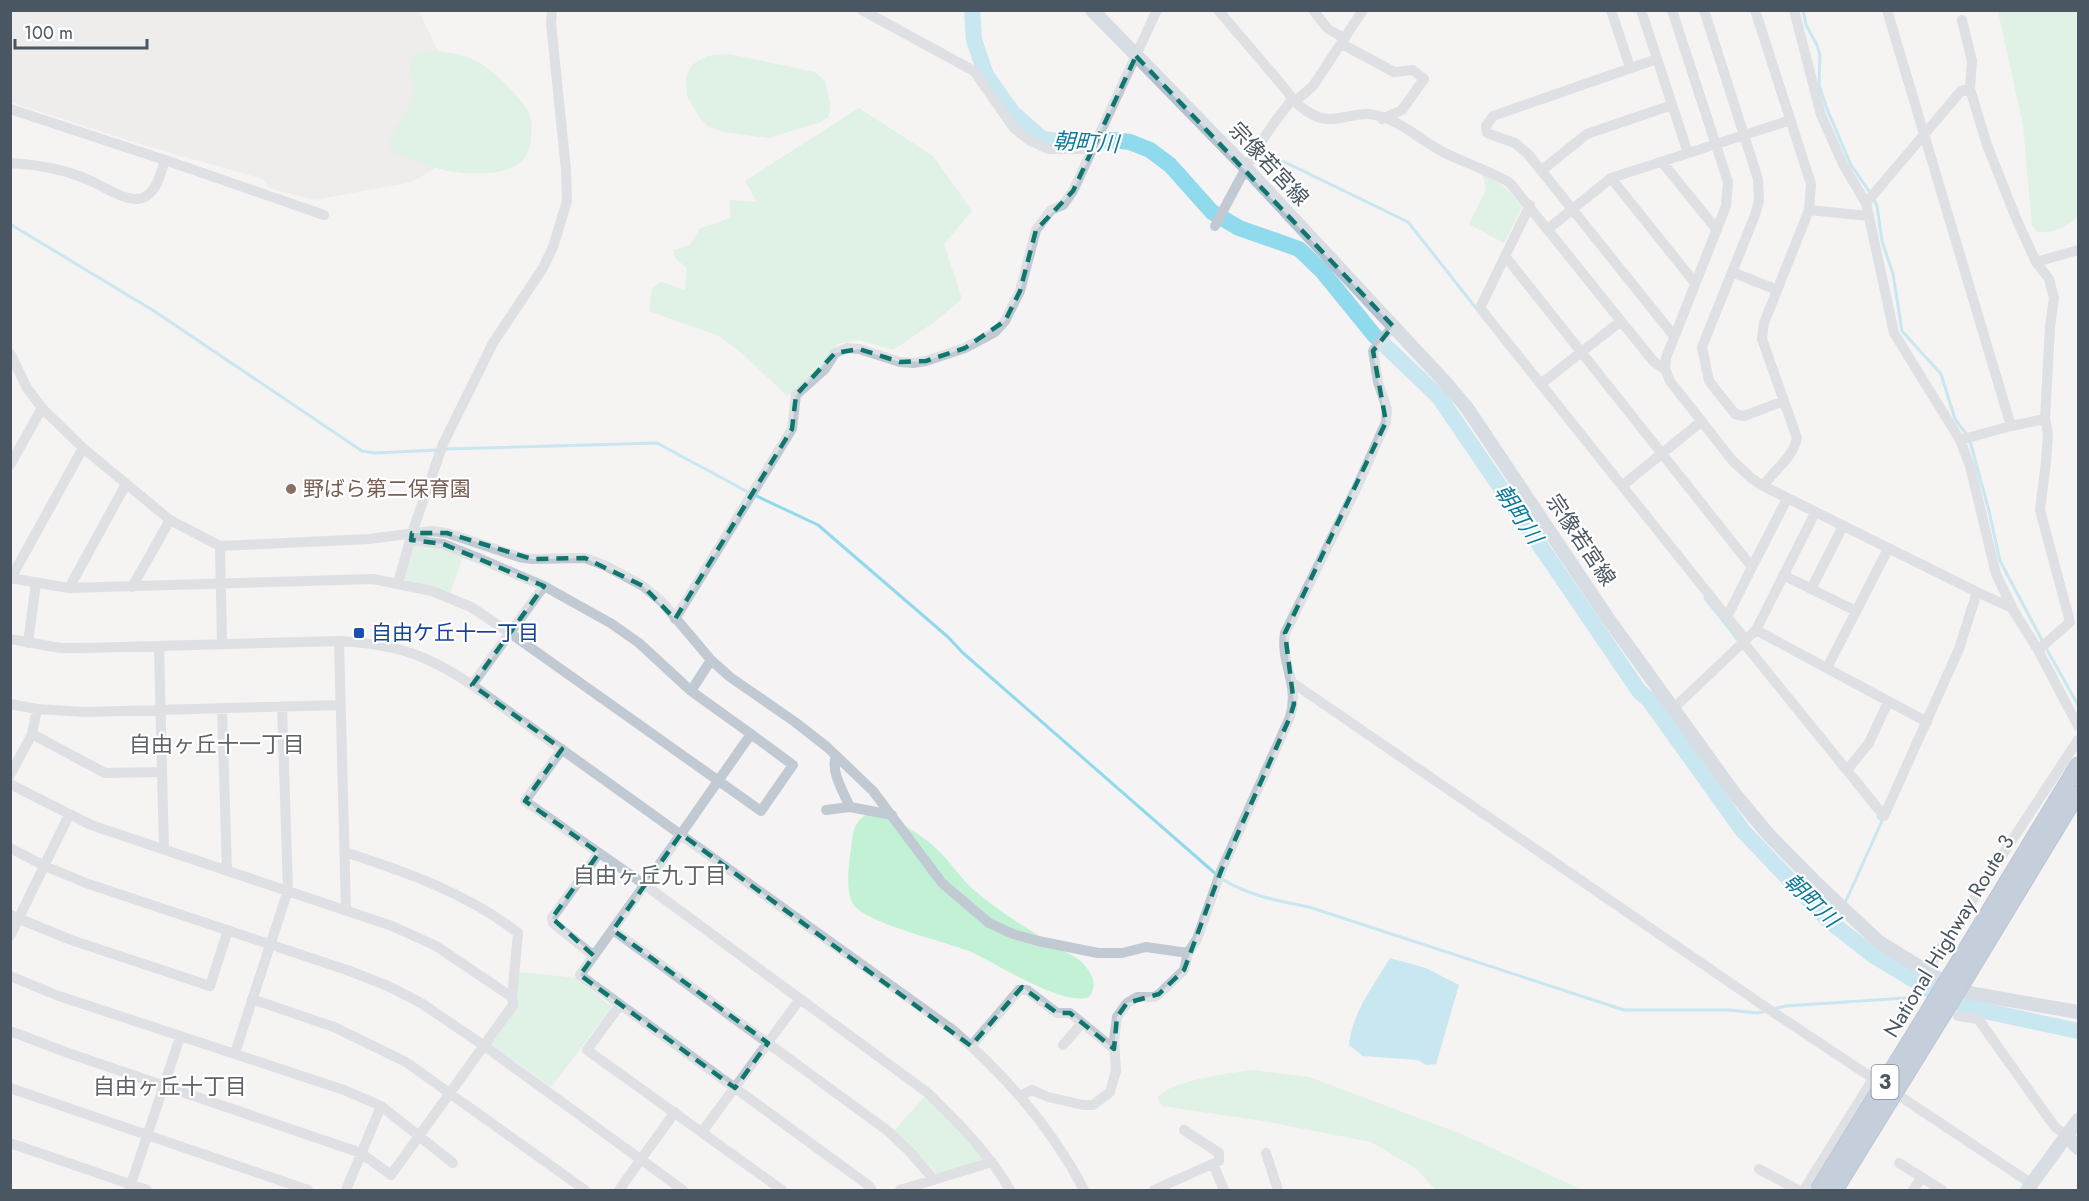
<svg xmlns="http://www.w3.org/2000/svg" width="2089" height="1201" font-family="Jost,'Noto Sans JP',sans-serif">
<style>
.education{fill:#e6e4e5}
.green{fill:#c3f1d5}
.water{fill:#90daee}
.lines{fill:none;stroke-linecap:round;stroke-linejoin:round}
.stream{stroke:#90daee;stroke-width:3}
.river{stroke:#90daee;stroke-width:16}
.highway-casing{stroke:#7690ad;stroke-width:17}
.minor{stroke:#c1cad2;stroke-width:10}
.major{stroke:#b3c2d1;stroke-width:14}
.highway{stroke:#8ba5c1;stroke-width:15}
.highway-bridge-casing{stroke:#7690ad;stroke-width:17;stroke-linecap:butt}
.highway-bridge{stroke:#8ba5c1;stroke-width:15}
.marked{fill:none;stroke:#0f766e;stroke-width:4.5;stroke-dasharray:12 8;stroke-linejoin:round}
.education-dot{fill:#8d6e63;stroke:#fff;stroke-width:2}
.transit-dot{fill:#1a4fb4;stroke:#fff;stroke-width:2}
.labels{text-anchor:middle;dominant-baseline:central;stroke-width:4.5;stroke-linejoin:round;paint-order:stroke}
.shield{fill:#fff;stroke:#808990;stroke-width:1.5}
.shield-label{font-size:20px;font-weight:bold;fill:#4a5661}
.street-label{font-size:21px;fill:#4a5661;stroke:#fff}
.education-label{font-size:21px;fill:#785e54;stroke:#fff;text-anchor:start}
.transit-label{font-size:21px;fill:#164399;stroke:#fff;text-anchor:start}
.water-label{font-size:22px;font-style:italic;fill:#0c7c9b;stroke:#fff}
.neighbourhood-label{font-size:22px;fill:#5f6368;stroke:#fff}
</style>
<rect width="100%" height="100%" fill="#f5f3f3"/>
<path class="education" d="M11,11H419L453,84L456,155L412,182L314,200L269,188L263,179L143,145L11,102Z"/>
<path class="green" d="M1998,11H2078V216C2069,226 2049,236 2036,231L2032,225L2023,125Z
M423,51C440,51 456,52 472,59C489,65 524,99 530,116C532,122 532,128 531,134C531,143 529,153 523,160C509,177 464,175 444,170C427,166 409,158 392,152L388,140C395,128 412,107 414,93C416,78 406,73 414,55Z
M729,54L815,72L825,81L830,102V112L828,117L821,122L768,138L724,132L709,127L699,117L687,96L686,82L688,72L692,65L707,56Z
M859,108L933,156L972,211L944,244L962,299L933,323L893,350L860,340L837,344L819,374L787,396L744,355L719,336L649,311L652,288L661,282L685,290L687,268L676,259L673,250L690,245L700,228L718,223L730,217V200L757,202L745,181Z
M1482,173C1499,181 1510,191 1522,207L1504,243L1469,224L1486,190Z
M412,545L443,547L463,556L450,594L405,581L402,577Z
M880,811C900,823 923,835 940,852C952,864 961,879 974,890C1006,918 1045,939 1081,961C1091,972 1099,984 1089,997C1063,1007 998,964 971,952C948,942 864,923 853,904C844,887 850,859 852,840C854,823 861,813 880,811Z
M519,972L577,978L612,1007L551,1087L489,1043L516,1006Z
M1251,1070L1309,1077L1464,1135L1582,1190H1435L1417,1169L1371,1142L1263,1121L1162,1106L1158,1098C1167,1081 1232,1073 1251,1070Z
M925,1096L984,1158L983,1161L938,1174L894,1131Z"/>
<path class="water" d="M1390,958L1426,968L1459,985L1436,1064L1426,1065L1418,1060L1363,1056L1349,1045C1352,1013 1374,985 1390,958Z"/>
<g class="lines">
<path class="stream" d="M1803,10L1806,25L1817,45L1820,55L1819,85L1827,109L1851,165L1871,194
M1260,150L1408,222L1476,308
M1874,200L1877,206L1882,241L1893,274L1902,331L1941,374L1955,419L1967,435
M10,224L154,311L362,451L374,453L439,450
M1970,441L1989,511L2000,561L2043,642
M445,449L657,443L746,491L818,525L948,637L963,653L1217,875
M1705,598L1738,640
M2046,648L2078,705
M1222,879C1249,896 1279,901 1309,907L1624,1010H1729L1757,1013L1766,1011
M1845,903L1882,821L1878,817
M1828,920L1838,910
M1773,1009L1786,1006L1920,997L1932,991"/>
<path class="river" d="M972,10L974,40L986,75L1012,112L1042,139L1067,142L1113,140L1130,142L1150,150L1170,165L1212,212L1239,228L1299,249L1322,271L1374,335L1439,397L1639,691L1649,700L1743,831L1828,920L1874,956L1932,991L1971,1008L2078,1031"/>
<g class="highway-casing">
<path id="highway" d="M1951,974L2078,765
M1964,981L2078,793"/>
</g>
<path class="minor" d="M862,10L974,71L1013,127L1029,140L1048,149H1093
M1218,10L1287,91C1294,103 1312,118 1327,119C1341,120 1355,113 1369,114C1400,118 1420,141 1447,154C1468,164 1490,171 1510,183L1654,362L1665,369
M1313,10L1328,29L1344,38
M1611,10L1630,67
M1641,10L1688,153
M1672,10L1728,182L1726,206L1666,358L1665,369L1670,381L1732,460L1751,478L1763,486L1977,592L2012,608L2038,650L2078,726
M1704,10L1758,179L1759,201L1755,215L1702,347L1709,381L1735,414L1744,416L1784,401
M1755,10L1811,184L1809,210L1764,323L1762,339L1797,438C1793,458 1774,470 1763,486
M1794,10L1821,115L1844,166L1866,203L1894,333L1960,440L1970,466L1996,574L2012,607
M1887,10L2011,426
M1962,20L1972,61L1970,89
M1342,44L1394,72L1413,70L1424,79L1402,110L1382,119
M1657,59L1493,116L1486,126L1487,133L1515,143L1528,154L1674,336
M10,109L165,160L324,215
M1662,162L1717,230
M10,163C39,165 65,169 91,181C105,187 127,203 142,198C157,193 161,172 165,160
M1542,170L1587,134L1672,105
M1611,178L1695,283
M1866,203L1961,91L1970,89L1987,145L2016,218L2036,262L2049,279L2054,298L2050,327L2045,419L2048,434L2046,462L2040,510L2070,622L2038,650
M1530,205L1480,308L1727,617L1741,634L1743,642L1884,816L1959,649L1977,592
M1809,210L1869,216
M1215,226C1238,183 1260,137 1292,100L1298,99L1313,86L1363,10
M1548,229L1611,178L1791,120
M1505,256L1752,567L1727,617
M2036,262L2078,250
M1732,272L1777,290
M10,353L27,388L42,408L83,448L170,520L220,546L369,539L431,531L447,533L519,557L532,559L585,558L606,566L643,586L662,602L711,660L730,677L795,722L827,747L873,791L942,883L989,923L1013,934L1038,941L1098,953H1122L1146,947L1188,953
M1542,383L1621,321
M1960,440L2011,426L2045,419
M10,465L42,408
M1623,485L1702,421
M411,540L443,544L478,558L544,586L612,624L639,643L691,691L751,734L681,834L580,975L868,1185L872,1190
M220,546L222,644
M1752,567L1787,499
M1783,575L1856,611
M10,578L69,588L373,579L432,591L471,607L510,633L761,811L793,765L751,734
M11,578L83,448
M398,583L412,533L443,444L493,343L543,268L553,247L567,201L566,170L551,23L552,10
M132,587L170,520
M69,588L126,484
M1811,589L1843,526
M675,619L792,429L796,395L825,369L835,353L847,348L859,349L900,362L913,363L926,361L965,348L995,332L1005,321L1020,291L1036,230L1051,210L1063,205L1073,191L1157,10
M1756,630L1927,722
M10,639L60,648H85L339,641C395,644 426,654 472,685L953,1030C1005,1075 1052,1128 1084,1190
M339,641L346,910
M28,643L36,583
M159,647L164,850
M1827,668L1888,549
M1293,683L1764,1006L2032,1184
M472,685L544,586
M691,691L711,660
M10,704L37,709L85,712L340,705
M222,708L227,871
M1673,709L1756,630L1815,513
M32,734L105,773L162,772
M562,749L525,801L645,885L928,1093C958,1123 989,1153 1010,1190
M836,756C830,771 844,793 850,807
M1847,770L1869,743L1888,702
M10,775L32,734L37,709
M10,784L91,825L392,926L436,946L512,997L513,1005L391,1175L361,1153L71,1054L10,1031
M826,810L850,807L892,815
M10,848L45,866L86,883L347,970L388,986L421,1003L483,1045L683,1190
M345,852C406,872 467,893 518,933L512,997
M10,915L71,940L210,986L228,930
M613,930L888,1131L911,1153L934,1180
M10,936L69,815
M594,956L553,923L552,918L599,853
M1926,971L2078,740
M10,976L56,995L344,1090L381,1106L453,1163
M252,999L334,1027L406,1062L585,1190
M620,1005L587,1050L782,1190
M1958,1016L1978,1019L2055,1127L2067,1136
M1063,1045L1082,1023
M971,1046L1019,990H1027L1057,1013H1070L1114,1049
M235,1053L288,890L282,706
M10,1088L308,1190
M1020,1096L1032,1090L1048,1097L1083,1105H1093L1110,1092L1116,1071L1114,1040L1117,1017L1127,1003L1137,997H1154L1159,994L1184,970L1188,953L1197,939L1221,871L1290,717C1300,685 1280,663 1285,633L1356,489L1386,422L1387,409L1378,382L1373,351L1393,326
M702,1132L800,999
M10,1143L147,1190
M1266,1153L1278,1190
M1899,1163L1942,1190
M1213,1164L1224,1190
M1759,1169L1798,1190
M129,1190L180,1037
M346,1190L381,1106
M619,1190L675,1112
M900,1190L992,1162
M1154,1190L1219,1161V1153L1184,1130
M1804,1190L1873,1079
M1913,1190L1922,1177"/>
<path class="major" d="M1092,10L1246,168L1446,383L1467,408L1607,617L1734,793L1768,834L1814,881L1879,942L1949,985L1974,994L2078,1012
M2067,1136L2078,1148
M2027,1190L2078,1120"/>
<use href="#highway" class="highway"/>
<g class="highway-bridge-casing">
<path id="highway-bridge" d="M1818,1190L1951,974
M1835,1190L1964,981"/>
</g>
<use href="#highway-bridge" class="highway-bridge"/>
</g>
<path d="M0 0H2089V1201H0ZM1136,56L1393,326L1373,351L1386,422L1285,633L1294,704L1290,717L1221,871L1184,970L1159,994L1127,1003L1117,1017L1114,1049L1070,1013H1057L1022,987L971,1046L681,834L613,930L768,1043L735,1088L580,975L594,956L552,918L599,853L525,801L562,749L472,685L544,586L443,544L411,540L412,533H447L532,559L585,558L643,586L675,619L792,429L796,395L835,353L859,349L900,362L926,361L965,348L1005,321L1020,291L1036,230L1073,191Z" fill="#f5f3f3" fill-opacity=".55" fill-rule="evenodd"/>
<path class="marked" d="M1136,56L1393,326L1373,351L1386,422L1285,633L1294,704L1290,717L1221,871L1184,970L1159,994L1127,1003L1117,1017L1114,1049L1070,1013H1057L1022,987L971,1046L681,834L613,930L768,1043L735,1088L580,975L594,956L552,918L599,853L525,801L562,749L472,685L544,586L443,544L411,540L412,533H447L532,559L585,558L643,586L675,619L792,429L796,395L835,353L859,349L900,362L926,361L965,348L1005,321L1020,291L1036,230L1073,191Z"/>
<circle class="education-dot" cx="291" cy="489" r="6"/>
<rect class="transit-dot" x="353" y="627" width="12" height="12" rx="3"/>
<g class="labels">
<rect class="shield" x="1871.5" y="1065" width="27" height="34" rx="4.5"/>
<g class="shield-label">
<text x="1885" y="1082">3</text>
</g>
<g class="street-label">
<text transform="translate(1269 164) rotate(47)">宗像若宮線</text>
<text transform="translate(1581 540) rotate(56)">宗像若宮線</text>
<text transform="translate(1949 936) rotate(-59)">National Highway Route 3</text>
</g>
<g class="education-label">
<text x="303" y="489">野ばら第二保育園</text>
</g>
<g class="transit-label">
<text x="371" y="633">自由ケ丘十一丁目</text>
</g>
<g class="water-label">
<text transform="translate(1086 142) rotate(3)">朝町川</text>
<text transform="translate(1519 514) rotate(56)">朝町川</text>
<text transform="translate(1812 900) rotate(44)">朝町川</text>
</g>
<g class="neighbourhood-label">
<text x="217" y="744">自由ヶ丘十一丁目</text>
<text x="650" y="875">自由ヶ丘九丁目</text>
<text x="170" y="1086">自由ヶ丘十丁目</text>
</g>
</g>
<rect width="2089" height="1201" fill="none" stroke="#4a5661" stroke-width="24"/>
<path d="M15 39v9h132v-9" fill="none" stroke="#4a5661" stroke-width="3"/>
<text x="24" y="39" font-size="18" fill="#4a5661" stroke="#ffffff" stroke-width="4.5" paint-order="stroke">100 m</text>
</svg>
